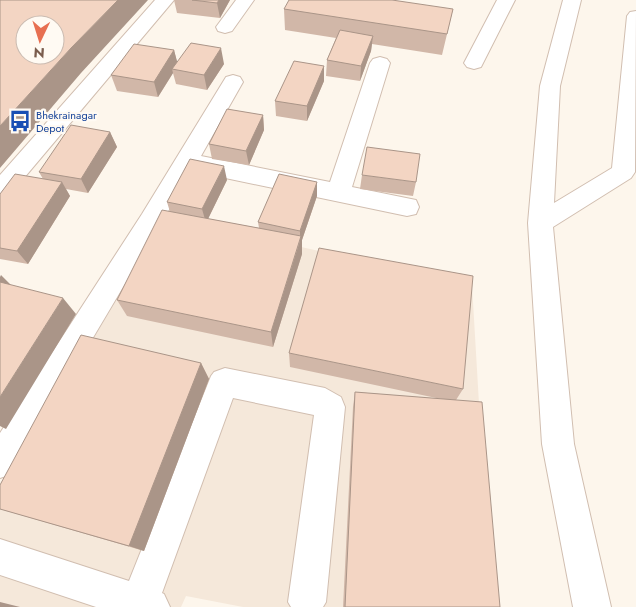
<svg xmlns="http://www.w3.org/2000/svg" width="636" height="607" font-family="Jost,sans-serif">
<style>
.residential{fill:#f5e8da}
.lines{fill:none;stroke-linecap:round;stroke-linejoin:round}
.minor-casing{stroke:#d1beb0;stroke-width:2}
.minor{fill:#fff;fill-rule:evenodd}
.wall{fill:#d1b7a8}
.shaded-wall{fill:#aa9588}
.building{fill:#f3d5c3;stroke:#aa9588;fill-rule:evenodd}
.labels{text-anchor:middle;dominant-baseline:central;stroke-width:4.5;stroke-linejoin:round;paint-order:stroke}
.far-transit-label{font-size:11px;fill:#164399;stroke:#fffaf3;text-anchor:start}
</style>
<rect width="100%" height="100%" fill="#fdf6ec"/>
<path class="residential" d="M166,217L472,285L491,607H243L186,596L181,607H0V496Z"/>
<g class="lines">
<g class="minor-casing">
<path id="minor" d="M155,0H174L8,197L0,200V175Z
M236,0H254L232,31L225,33L218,31L216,27Z
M497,0H515L481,67L474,69L467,67L464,63Z
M563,0H581L560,86L554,203L612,168L627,16L630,12L636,11L635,172L631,178L553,227L574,444L611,607H573L542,444L528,223L540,86Z
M380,57L387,59L390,63L352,187L416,200L419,207L416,214L407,216L192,171L12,474L0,478V433L142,214L226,77L233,75L240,77L243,82L201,156L330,182L370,63L373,59Z
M225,368L325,388L341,397L345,407L326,602L323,607H291L288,602L314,415L233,398L162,593L164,594L170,607H96L0,575V539L129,581L211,376L214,372Z"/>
</g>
<use href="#minor" class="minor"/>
</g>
<path class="wall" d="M174,0H230L220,18L177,13Z
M284,9H453L442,55L372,44L371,51L360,81L326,76L327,60L336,38L285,30Z
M174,50L177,62L224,64L207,90L176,84L173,73L158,97L117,91L111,75Z
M324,66V81L307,121L276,116L275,101Z
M263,115L264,130L249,165L212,159L209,144Z
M110,132L117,147L88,193L66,189L70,196L28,264L0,259V194L43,179L39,172Z
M362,175L416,182L413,196L360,189Z
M227,180L208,219L259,228L258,222L317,182V196L302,240V254L273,347L127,316L117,300L170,212L167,202Z
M289,353L463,389L456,400L500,607H343L353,407L355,392L441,399L290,367Z
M201,363L209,379L144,551L0,509V485Z"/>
<path class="shaded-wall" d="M118,0H148L81,73L0,168V126L71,48Z
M219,0H230L220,18L217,3Z
M373,36L371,51L360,81L361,66Z
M221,48L224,64L207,90L204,75Z
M174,50L178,65L172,69L173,73L158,97L154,82Z
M324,66V81L307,121V106Z
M263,115L264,130L249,165L246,151Z
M110,132L117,147L88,193L81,179Z
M224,166L227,180L206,223L202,209Z
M62,182L70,196L28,264L17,251Z
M317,182V196L302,240V254L273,347L271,332L300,241V231Z
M1,275L13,287L0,308V277Z
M63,298L76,314L6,429L0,426V397Z
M201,363L209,379L144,551L129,546Z
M0,602L20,607H0Z"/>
<path class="building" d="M0,0H118L71,48L0,126ZM25,25H55V55H25Z
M192,0H219L217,3Z
M289,0H392L453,9L447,34L284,9Z
M340,30L373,36L361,66L327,60Z
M191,43L221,48L204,75L172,69Z
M134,44L174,50L154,82L111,75Z
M294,61L324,66L307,106L275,101Z
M227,109L263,115L246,151L209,144Z
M71,125L110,132L81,179L39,172Z
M367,147L420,154L416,182L362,175Z
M190,159L224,166L202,209L167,202Z
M15,174L62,182L17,251L0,248V194Z
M279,174L317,182L300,231L258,222Z
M162,210L301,236L271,332L117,300Z
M319,248L473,276L463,389L289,353Z
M0,282L63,298L0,397Z
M81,335L201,363L129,546L0,509V485Z
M355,392L482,402L500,607H345Z"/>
<defs>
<g id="bus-bare" transform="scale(1.725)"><path d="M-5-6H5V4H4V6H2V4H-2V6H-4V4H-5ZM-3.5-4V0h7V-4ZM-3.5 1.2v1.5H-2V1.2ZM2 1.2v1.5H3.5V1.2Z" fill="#1a4fb4" stroke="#fffaf3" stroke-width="2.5" paint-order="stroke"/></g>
</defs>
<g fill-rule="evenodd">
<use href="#bus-bare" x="20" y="121"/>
</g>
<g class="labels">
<g class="far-transit-label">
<text x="36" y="115">Bhekrainagar<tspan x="36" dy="13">Depot</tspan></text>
</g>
</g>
<g transform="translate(40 40) rotate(184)"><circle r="24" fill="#fffaf3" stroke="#cabbb1"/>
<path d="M0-4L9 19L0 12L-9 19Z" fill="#e76f51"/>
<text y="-8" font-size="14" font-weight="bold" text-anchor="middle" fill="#7a5c4d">N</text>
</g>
</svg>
